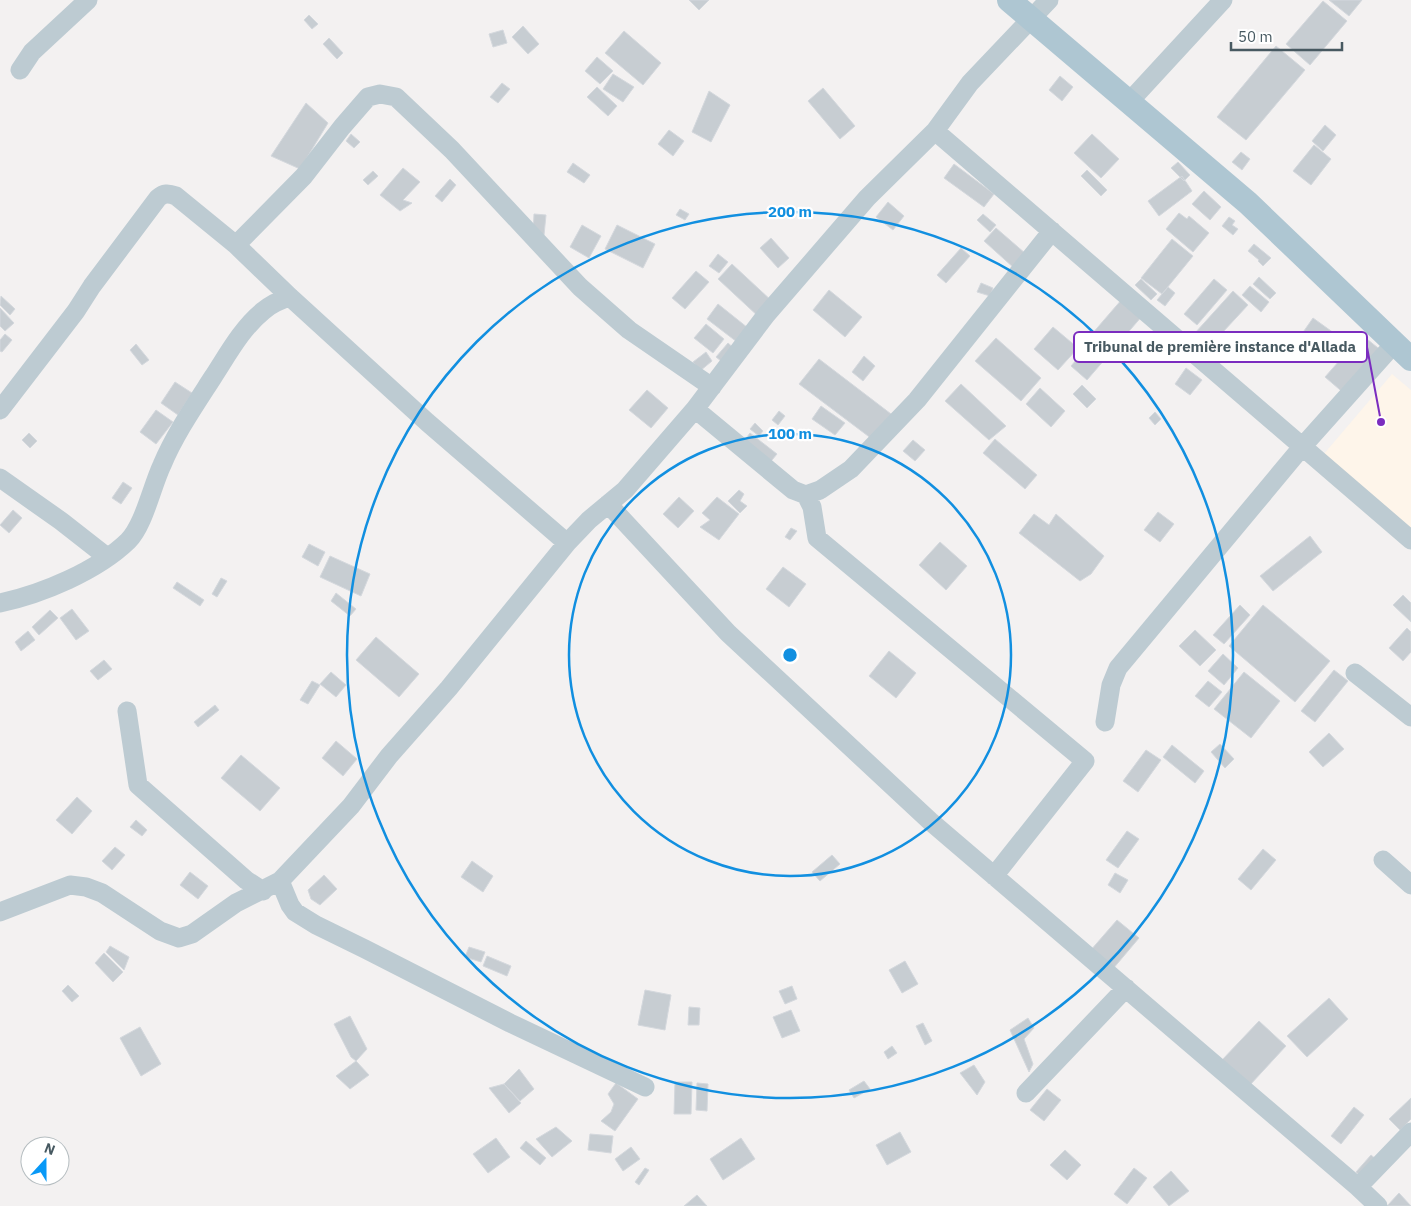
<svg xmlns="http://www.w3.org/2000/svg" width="1411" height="1206" font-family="'IBM Plex Sans',sans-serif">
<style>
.commercial{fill:#fef5ea}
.building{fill:#c7cdd2;stroke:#d4d8dd}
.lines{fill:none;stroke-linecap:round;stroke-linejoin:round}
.minor{stroke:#bdcbd2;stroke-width:19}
.major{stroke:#aec6d2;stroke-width:24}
.ring{fill:none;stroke:#118fe0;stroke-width:2.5}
.centre{fill:#118fe0;stroke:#fff;stroke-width:2.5}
.ring-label{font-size:15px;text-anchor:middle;font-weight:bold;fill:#118fe0;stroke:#fff;stroke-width:4.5;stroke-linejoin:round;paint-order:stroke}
.leader{fill:none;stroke:#7b2cbf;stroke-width:2}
.callout-dot{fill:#7b2cbf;stroke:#fff;stroke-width:2}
.callout{fill:#fff;stroke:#7b2cbf;stroke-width:2}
.callout-label{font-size:15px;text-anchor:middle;font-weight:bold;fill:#475961}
</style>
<rect width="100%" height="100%" fill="#f3f1f1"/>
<path class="commercial" d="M1392,374L1411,390V529L1323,455Z"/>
<path class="building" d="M689,0H709L699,10Z
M1329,0H1362L1349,16Z
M1323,1L1347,21L1310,65L1286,44Z
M309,15L318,24L312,29L304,20Z
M523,26L539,44L528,54L512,37Z
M503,30L507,43L493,47L489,34Z
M624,31L661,63L643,85L605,53Z
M329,38L343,53L337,59L323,44Z
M1276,46L1305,70L1246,140L1217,117Z
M597,57L613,71L600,84L585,71Z
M613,74L634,87L623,102L603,89Z
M1060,76L1073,87L1062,101L1049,90Z
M502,83L510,89L498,103L490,97Z
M597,87L617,106L608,116L587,97Z
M823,88L855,126L840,139L808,101Z
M709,91L730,105L711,142L692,132Z
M306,103L328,123L300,169L271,156Z
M1325,125L1336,135L1323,151L1312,141Z
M669,130L684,141L673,156L658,144Z
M351,134L360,142L354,148L346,141Z
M1092,134L1119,159L1101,178L1074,153Z
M1314,145L1331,159L1311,185L1293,171Z
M1241,152L1250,159L1242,170L1232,162Z
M1178,162L1190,175L1184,181L1171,168Z
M573,163L590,175L584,183L567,172Z
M954,164L994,194L984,207L944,178Z
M403,168L420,182L403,200L412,203L400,211L380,195Z
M1087,170L1107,190L1101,196L1081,176Z
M373,171L378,176L368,185L363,180Z
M1182,176L1192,191L1159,216L1148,201Z
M450,179L456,185L442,202L435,196Z
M1204,191L1221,207L1210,220L1192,204Z
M888,202L904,216L893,230L876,217Z
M680,209L689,214L685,220L676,215Z
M1179,213L1187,219L1189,216L1209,233L1193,252L1166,229Z
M534,214L546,215L544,235L533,234Z
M983,214L996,225L990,232L977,220Z
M1229,217L1235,221L1232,225L1238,229L1233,235L1222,226Z
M582,225L601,236L589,258L570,247Z
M617,225L655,244L643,268L605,249Z
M996,228L1026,254L1014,268L984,241Z
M771,238L789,258L778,268L760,248Z
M1172,239L1193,256L1162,294L1141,278Z
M1254,244L1271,258L1263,266L1258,261L1259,260L1248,251Z
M961,248L970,256L946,283L937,275Z
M718,254L728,262L719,273L709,266Z
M732,264L774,303L760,318L718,279Z
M696,271L709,282L685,309L672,298Z
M1259,277L1276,293L1270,299L1253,284Z
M1141,279L1157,294L1151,300L1135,285Z
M1214,279L1227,290L1197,325L1184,314Z
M981,283L993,288L990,296L977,292Z
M1250,286L1269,302L1261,312L1242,295Z
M1168,287L1175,293L1165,306L1157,300Z
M829,290L862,317L845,337L813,310Z
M1233,291L1248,305L1210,346L1195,333Z
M1,296L15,309L10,315L0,305Z
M1123,298L1143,315L1087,380L1071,366L1089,345L1085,342Z
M718,304L748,328L737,342L707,319Z
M0,308L14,323L5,331L0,326Z
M1313,318L1345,341L1332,361L1299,338Z
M706,324L724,339L713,353L694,338Z
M1053,327L1078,348L1058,370L1034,349Z
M5,334L12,340L2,352L0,351V340Z
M1362,335L1383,352L1346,395L1325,377Z
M996,338L1041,378L1021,401L975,361Z
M728,343L737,351L726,365L716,357Z
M136,344L149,360L142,365L130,350Z
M706,352L712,361L700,371L693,362Z
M864,356L875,366L863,381L852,372Z
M819,359L895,417L876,442L799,384Z
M1186,368L1202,380L1190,395L1175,384Z
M175,382L192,393L178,415L161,403Z
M961,384L1006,426L989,440L945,401Z
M1082,385L1096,399L1087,408L1073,394Z
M1040,388L1065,411L1051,427L1026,404Z
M647,390L668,408L651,428L629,410Z
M821,406L845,423L835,435L812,419Z
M156,410L173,422L156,444L140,432Z
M779,411L785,416L778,425L772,420Z
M1155,412L1161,419L1155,425L1149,418Z
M755,423L763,431L759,436L750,429Z
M29,433L37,441L30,448L22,440Z
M750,433L777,454L767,466L741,445Z
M995,439L1037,475L1025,489L983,453Z
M913,440L925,450L915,461L903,451Z
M123,482L132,488L121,504L112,498Z
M739,490L744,494L740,501L747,506L740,513L728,501Z
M679,497L694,511L678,528L663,514Z
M717,497L739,514L719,540L700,527L710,520L702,513Z
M13,510L22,518L9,533L0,525Z
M1158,512L1174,524L1160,542L1144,530Z
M1034,514L1049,525L1056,514L1104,556L1091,574L1080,581L1019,533Z
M791,528L797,531L790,540L785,537Z
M1310,536L1322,552L1273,591L1260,576Z
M940,542L967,566L946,590L919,565Z
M309,544L325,552L318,566L302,557Z
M330,556L370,574L361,596L320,577Z
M783,567L806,584L789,607L766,589Z
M221,578L227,581L217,597L212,594Z
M177,582L204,600L200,606L173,588Z
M336,593L356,609L350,616L331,601Z
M1403,595L1411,603V622L1393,605Z
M1240,605L1250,615L1224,644L1213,635Z
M1263,605L1330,661L1295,702L1229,646Z
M72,609L89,631L76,640L60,618Z
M50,610L58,618L39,635L32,627Z
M1407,628L1411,632V652L1403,661L1389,648Z
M1195,630L1216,650L1200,666L1179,646Z
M28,631L35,640L21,651L15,642Z
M376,637L419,674L399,697L356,660Z
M889,651L916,673L896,698L869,676Z
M1223,654L1238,668L1224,685L1208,671Z
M104,660L112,669L98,680L90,671Z
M1334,670L1348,681L1315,722L1301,711Z
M331,672L346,685L336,697L320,684Z
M1244,672L1280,701L1251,738L1214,709Z
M312,681L320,685L308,704L300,700Z
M1208,681L1222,692L1209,707L1195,696Z
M215,705L219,710L198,727L194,722Z
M1329,733L1344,749L1323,767L1309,752Z
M336,741L357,759L343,776L322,758Z
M1220,744L1234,759L1225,768L1211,752Z
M1172,745L1204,771L1195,783L1163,757Z
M1146,750L1161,760L1138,792L1123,781Z
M241,755L280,788L260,811L221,778Z
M77,797L92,811L72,834L56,820Z
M136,820L147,830L142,836L130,827Z
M1127,831L1139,839L1118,868L1106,860Z
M115,847L125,855L112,870L102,861Z
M1263,849L1276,860L1251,890L1238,879Z
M832,855L840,864L820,881L812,872Z
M472,861L493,876L483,892L461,877Z
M190,872L208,886L198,899L180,885Z
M1115,873L1128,880L1120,893L1108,885Z
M324,875L337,889L320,905L311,899L308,890Z
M1117,920L1139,938L1112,970L1090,951Z
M110,946L129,957L124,970L106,952Z
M469,947L485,952L481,962L465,957Z
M104,953L123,972L113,982L95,963Z
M487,956L511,966L507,976L483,966Z
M905,961L918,984L902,993L889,970Z
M68,985L79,996L72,1002L62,991Z
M792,986L797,999L785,1004L779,991Z
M645,990L671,995L665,1030L638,1025Z
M1329,998L1348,1019L1307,1057L1287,1036Z
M689,1007L700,1008L699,1025H688Z
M791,1010L800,1031L782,1038L773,1017Z
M350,1016L367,1049L356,1061L351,1057L334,1024Z
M1028,1018L1034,1028L1024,1039L1033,1064L1029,1072L1010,1030Z
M1259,1021L1286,1046L1250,1085L1222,1060Z
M923,1023L932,1041L925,1045L916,1026Z
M140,1027L161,1064L141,1076L120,1038Z
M892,1046L897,1053L888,1059L884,1052Z
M356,1061L369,1075L350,1089L336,1076Z
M974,1065L985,1082L977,1095L960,1073Z
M519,1069L534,1089L520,1101L504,1084Z
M864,1081L870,1089L854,1098L849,1090Z
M675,1082H692L691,1114H674Z
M616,1083L638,1099L615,1131L601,1121L611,1112L614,1104L608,1094Z
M697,1083L708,1084L707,1111L696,1110Z
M504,1084L521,1103L509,1113L489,1088Z
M1047,1089L1061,1100L1044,1121L1030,1110Z
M1411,1098V1119L1400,1130L1389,1119Z
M1354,1107L1364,1115L1341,1144L1331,1136Z
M556,1127L572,1141L552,1157L536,1139Z
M900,1132L911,1152L887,1165L876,1145Z
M590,1134L613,1136L611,1153L588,1150Z
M496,1138L510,1157L488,1173L473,1154Z
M741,1138L755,1159L723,1180L710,1159Z
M526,1141L546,1158L540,1165L520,1148Z
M631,1147L640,1159L623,1171L615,1159Z
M1065,1150L1081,1165L1067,1180L1050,1165Z
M1371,1155L1377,1160L1362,1177L1356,1172Z
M645,1168L649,1170L639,1185L635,1182Z
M1134,1168L1147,1178L1127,1204L1114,1194Z
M1171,1171L1189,1191L1169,1206L1153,1187Z
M1399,1193L1411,1206H1387Z
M697,1195L707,1206H684Z"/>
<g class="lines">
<path class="minor" d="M20,70L32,52L88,0
M1129,102L1223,0
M935,131L1411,540
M236,245L304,176L342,127L368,97L380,94L396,97L452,150L580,287L629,330L712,387
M695,409L793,490L806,495L820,490L851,469L917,400L1052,231
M0,410L76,311L92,286L158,198C164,193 168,193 176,196L236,245L290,297L427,422L567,543
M0,478L61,521L107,557
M806,495L812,507L817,538L1085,761L994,876
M608,504L728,633L930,821L1358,1187L1378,1206
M0,603C42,594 97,571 128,541C144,525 152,486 162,465C175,434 195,405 213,377C228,354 242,328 263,311C271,304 280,300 290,297
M1355,673L1411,717
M127,711L138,785L246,880L263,891
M1105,722L1111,685L1118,668L1302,447L1394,344
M1383,860L1411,885
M280,881L290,905L295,912L316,925L365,949L510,1023L645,1087
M0,912L70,885L86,887L102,893L160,931L179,938L192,934L236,903L280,881L351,806L389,756L449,688L567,543L589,520L625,490L695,409L766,315L867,198L935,131L970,83L1049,0
M1026,1093L1126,988
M1358,1187L1411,1132"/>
<path class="major" d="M1009,0L1248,203L1411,359"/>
</g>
<g class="ring">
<circle cx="790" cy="655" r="221"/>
<circle cx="790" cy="655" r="443"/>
</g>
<circle cx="790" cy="655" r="8" class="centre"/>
<g class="ring-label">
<text x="790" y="217">200 m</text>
<text x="790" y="439">100 m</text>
</g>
<path class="leader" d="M1381 422L1367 347"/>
<circle class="callout-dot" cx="1381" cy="422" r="5"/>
<rect class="callout" x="1074" y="332" width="293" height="30" rx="5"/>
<g class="callout-label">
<text x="1220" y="352">Tribunal de première instance d'Allada</text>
</g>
<g transform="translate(45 1161) rotate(21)"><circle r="24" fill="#ffffff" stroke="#b5bdc0"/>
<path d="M0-4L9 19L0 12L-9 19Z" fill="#0899f7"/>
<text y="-8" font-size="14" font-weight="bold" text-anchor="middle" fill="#475961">N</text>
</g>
<path d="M1231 42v8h111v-8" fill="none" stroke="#475961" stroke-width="2.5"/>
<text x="1238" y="42" font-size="15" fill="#475961" stroke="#ffffff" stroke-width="4" paint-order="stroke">50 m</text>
</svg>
